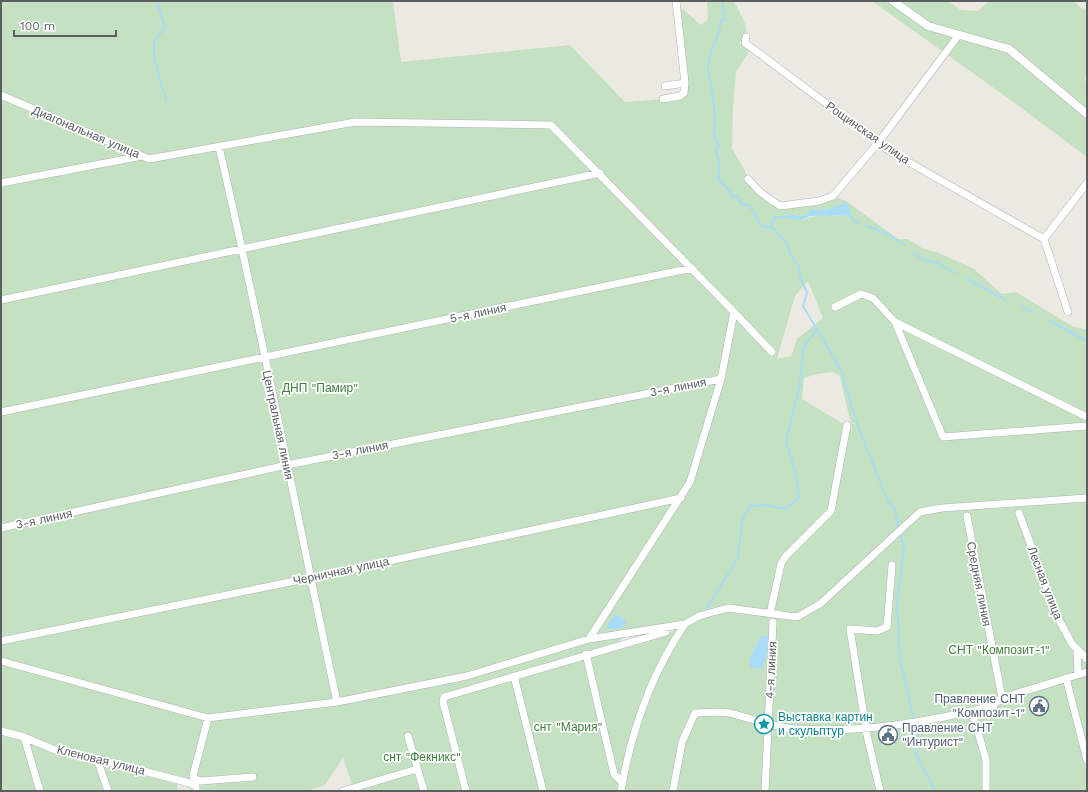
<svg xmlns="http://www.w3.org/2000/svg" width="1088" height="792" font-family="'Work Sans',sans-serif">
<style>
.green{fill:#c4e2c1;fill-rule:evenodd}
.water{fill:#a8dcf7}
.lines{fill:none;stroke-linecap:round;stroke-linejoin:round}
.stream{stroke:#a8dcf7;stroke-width:2}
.minor-casing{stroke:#b0b4b7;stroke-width:8}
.tertiary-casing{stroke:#b0b4b7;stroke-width:9}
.minor{stroke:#fff;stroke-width:7}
.tertiary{stroke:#fff;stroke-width:8}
.labels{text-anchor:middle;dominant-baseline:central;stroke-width:3.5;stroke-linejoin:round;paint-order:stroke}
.street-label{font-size:12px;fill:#5b5f62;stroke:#fff}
.park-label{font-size:12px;fill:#3f803c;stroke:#fff}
.service-label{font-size:12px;fill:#4e5e75;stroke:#fff;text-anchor:end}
.culture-label{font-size:12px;fill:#0d838f;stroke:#fff;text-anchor:start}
</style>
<rect width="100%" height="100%" fill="#ece9e3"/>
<path class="green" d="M1,1H393L401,62L570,45L625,102L663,99L684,93L676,3L701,25L708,19L707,1H734C741,16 755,33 739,44L752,47L736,72L733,107L732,148L751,182L780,206L833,196L846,201L898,239H908L922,248L939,253L974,269L1002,294L1016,292L1072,326L1087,330V791H343L353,787L343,758L325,785L307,791H191V789L178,783L177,791H1ZM842,204H848L837,216C829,213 809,217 801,220L787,214L800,216L808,214L811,210H825ZM808,281L823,318L797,339L791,356L777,359L795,296ZM833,372L840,376L852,429L802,399L804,378L817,374ZM683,628L613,647L628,633Z
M872,1H948L961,10L978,11L989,1H1074L1081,8L1087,9V72L1085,79L1087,88V157L1012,101Z"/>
<path class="water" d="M842,204H848L850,208L849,215L810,216L801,220L790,219L786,217L787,214L800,216L808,214L810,210H825Z
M615,615L622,617L627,624L618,629H607L608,623Z
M761,636H769L766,659L762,668H750V658Z"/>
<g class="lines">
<path class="stream" d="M157,1L165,27L154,42V59L166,100
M722,1L725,19L721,20C720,36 710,48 708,64C706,74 711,82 712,91C715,106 715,124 714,138L718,141V149L715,151L720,164L718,170L720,176L718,179L730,191L733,197L738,196L741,204L749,205L761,225L776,230L778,235L787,244L791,256L799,267L800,276L807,293L803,306L841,370L857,424L888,502L895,508L898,528
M849,213L852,219L858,223
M867,226L885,233L904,244
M770,228L775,217H789
M913,253L922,259L938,263L955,273
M967,278L974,283L1006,300
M1021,306L1033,313
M1050,321L1087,341
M900,535L904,550L897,601L900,659L914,720
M706,609L738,558L742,521L750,506L766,505L785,509L799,497L795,472L786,442L800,384L803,349L817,328
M916,724L919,730L915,752L935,791"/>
<g class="minor-casing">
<path id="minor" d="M746,37L745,43L891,152L1044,239
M665,86L685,83
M1,95L149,159L355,122L551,125L734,312L721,379L690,482L589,639
M663,99L680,96L684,93L685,83L676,1
M219,147C262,331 297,517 337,702
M748,179L760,192L780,206L819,201L833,196L878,143L958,36
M1,183L142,156
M1044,239L1068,312
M1044,239L1087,183
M1,300L600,173
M835,307L861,294L873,298L895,322L1087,417
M734,312L772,352
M895,322L943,437L1087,426
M1,412L692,268
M1019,513L1057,616L1072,644L1087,659
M967,516L1002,698
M1,528L287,465L721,379
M770,614L781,564L785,557L831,511L847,425
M1,641L310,578L681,498
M1077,650L1078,674
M586,654L614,774L623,783
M1,661L208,718L337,702L467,676L589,639L685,624L699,616L728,608L797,617L820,604L920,512L942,508L1087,498
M514,676L543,791
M1066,678L1087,760
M972,711L986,760V790
M208,718L193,776L195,779L201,781L253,777
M1,731L24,737L55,750L97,759L190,783L196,786V791
M408,736L424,791
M24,737L40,791
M97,759L108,791
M343,791L417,769
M466,791L443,702L444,697L666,632
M621,791C631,732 651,674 685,624
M673,791L682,742L695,713C706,713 719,711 729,713C752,718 773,728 797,729C864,733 928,722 993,706L1002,698L1087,672
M765,791L773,622
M880,791L867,735L850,629L877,631L887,627L892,565"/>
</g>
<g class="tertiary-casing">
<path id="tertiary" d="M893,1L928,26L1009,49L1087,114"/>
</g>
<use href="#minor" class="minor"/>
<use href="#tertiary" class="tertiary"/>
</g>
<defs>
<g id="civic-ring" transform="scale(1)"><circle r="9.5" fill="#fff" stroke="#5c6f8a" stroke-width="1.5"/><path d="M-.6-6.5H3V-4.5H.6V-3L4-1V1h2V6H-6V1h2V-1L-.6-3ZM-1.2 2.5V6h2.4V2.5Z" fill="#5c6f8a"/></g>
<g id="sight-ring" transform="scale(1)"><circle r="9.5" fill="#fff" stroke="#0f9aa8" stroke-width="1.5"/><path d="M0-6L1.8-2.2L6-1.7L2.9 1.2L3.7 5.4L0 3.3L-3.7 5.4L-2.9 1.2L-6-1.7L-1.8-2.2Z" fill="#0f9aa8"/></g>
</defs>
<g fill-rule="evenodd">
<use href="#civic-ring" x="1039" y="706"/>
<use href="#sight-ring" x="764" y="724"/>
<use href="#civic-ring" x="888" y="735"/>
</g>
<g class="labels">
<g class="street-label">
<text transform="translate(86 132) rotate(23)">Диагональная улица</text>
<text transform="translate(868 133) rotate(35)">Рощинская улица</text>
<text transform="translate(478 313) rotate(-12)">5-я линия</text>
<text transform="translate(678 387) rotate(-11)">3-я линия</text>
<text transform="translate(278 425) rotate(78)">Центральная линия</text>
<text transform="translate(360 450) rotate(-11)">3-я линия</text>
<text transform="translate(44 519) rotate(-12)">3-я линия</text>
<text transform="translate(341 571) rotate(-12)">Черничная улица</text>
<text transform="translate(1045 583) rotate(69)">Лесная улица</text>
<text transform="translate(979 584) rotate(79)">Средняя линия</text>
<text transform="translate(771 670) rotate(-87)">4-я линия</text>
<text transform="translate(101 760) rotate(14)">Кленовая улица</text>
</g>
<g class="park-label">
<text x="320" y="388">ДНП "Памир"</text>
<text x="999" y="650">СНТ "Композит-1"</text>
<text x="568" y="727">снт "Мария"</text>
<text x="422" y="757">снт "Фекникс"</text>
</g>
<g class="service-label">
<text x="1025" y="699">Правление СНТ<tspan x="1025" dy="14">"Композит-1"</tspan></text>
<text x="902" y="728" text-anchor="start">Правление СНТ<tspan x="902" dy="14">"Интурист"</tspan></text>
</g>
<g class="culture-label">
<text x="778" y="717">Выставка картин<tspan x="778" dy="14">и скульптур</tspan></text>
</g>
</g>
<rect width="1088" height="792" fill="none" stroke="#5b5f62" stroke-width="4"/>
<path d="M14 30v6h102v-6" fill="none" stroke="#5b5f62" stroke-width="2"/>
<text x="20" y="30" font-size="12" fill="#5b5f62" stroke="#ffffff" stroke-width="3" paint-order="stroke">100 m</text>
</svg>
